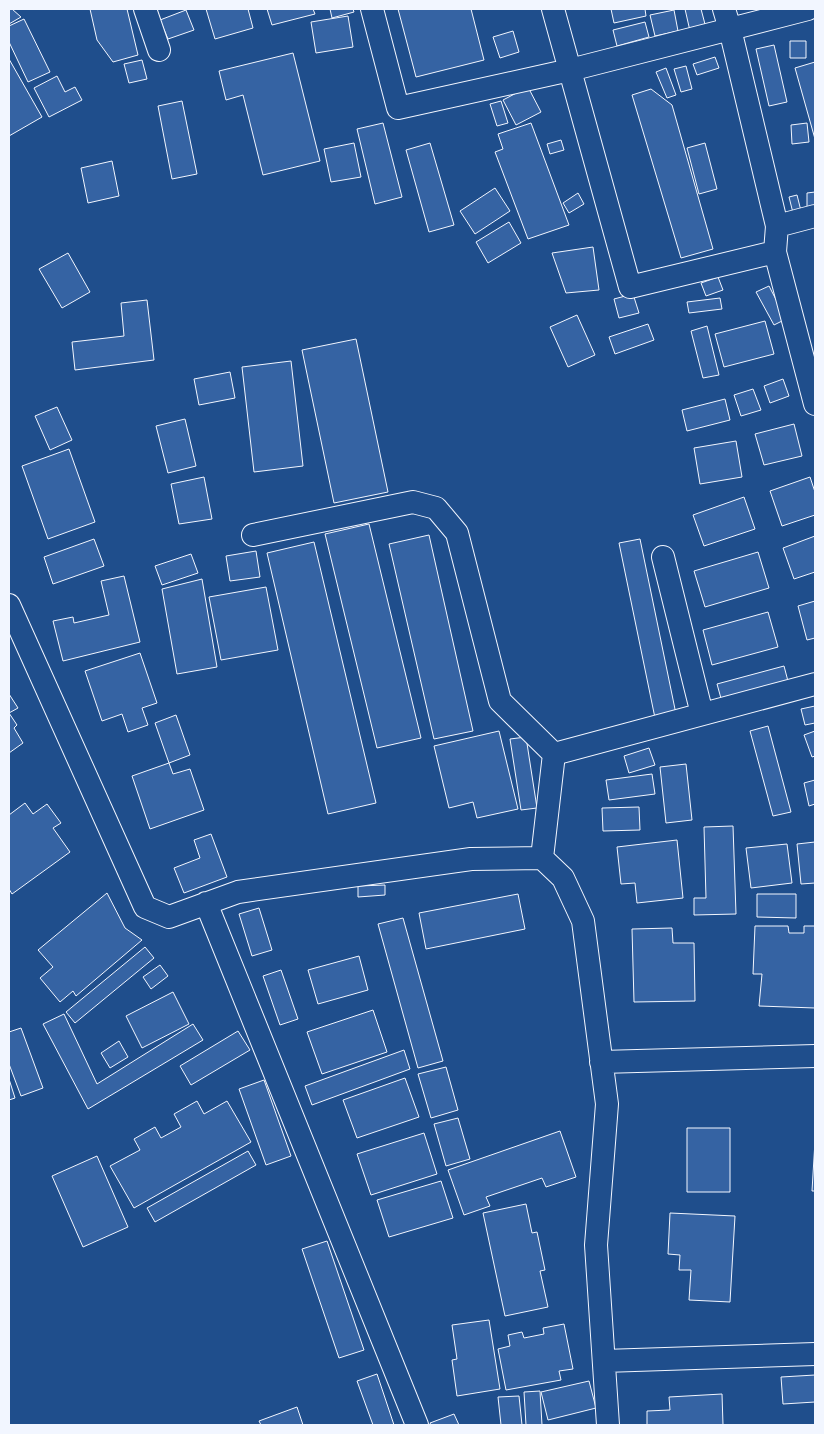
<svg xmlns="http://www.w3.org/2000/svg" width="824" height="1434" font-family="'Roboto Condensed',sans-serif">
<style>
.building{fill:#3563a3;stroke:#f2f6ff}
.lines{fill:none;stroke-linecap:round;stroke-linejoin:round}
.minor-casing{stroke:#f2f6ff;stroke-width:24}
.minor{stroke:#1f4e8c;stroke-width:22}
</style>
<rect width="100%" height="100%" fill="#1f4e8c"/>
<path class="building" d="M9,9H12L21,17L9,24Z
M90,9H127L138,55L113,62L97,40Z
M206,9H248L253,28L215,39Z
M267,9H313L315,14L272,25Z
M330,9H353L354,12L332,18Z
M398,9H471L484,60L416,77Z
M611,9H645L646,16L614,23Z
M685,9H701L706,28L690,31Z
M186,10L194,30L168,39L160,20Z
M674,10L678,31L655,36L650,15Z
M348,16L353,47L316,53L311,22Z
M24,19L50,72L28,82L9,42V26Z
M645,22L649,37L617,46L613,30Z
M513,31L519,52L500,58L493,37Z
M790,41H806V58H790Z
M774,45L787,102L769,106L756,49Z
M293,53L320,161L263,175L243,95L226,100L219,71Z
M715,57L719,68L697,75L693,64Z
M9,59L42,117L9,136Z
M142,60L147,79L129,83L124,64Z
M815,62V139L795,68Z
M686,66L692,89L681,92L674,69Z
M666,68L676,95L667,98L656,72Z
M57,76L65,92L75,87L82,100L49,117L34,88Z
M528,87L541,112L516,125L503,100Z
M651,89L672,105L713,249L681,258L632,95Z
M182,101L197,174L172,179L158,106Z
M501,101L508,123L497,126L490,104Z
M383,123L402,197L375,204L357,129Z
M531,123L569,225L528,239L495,152L503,149L498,134Z
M807,123L809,142L792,144L791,125Z
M561,140L564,150L550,154L547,144Z
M354,143L361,177L331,182L324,149Z
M430,143L454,225L429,232L406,150Z
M705,143L717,189L699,194L687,148Z
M112,161L119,196L88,203L81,168Z
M495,188L510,211L475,234L460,211Z
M815,192V209H807V193Z
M578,193L584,204L569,213L563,203Z
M797,195L802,215L794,217L789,197Z
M509,222L521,243L488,263L476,242Z
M593,247L599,290L566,293L552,253Z
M68,253L90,292L62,308L39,269Z
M718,277L723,290L706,296L701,283Z
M769,286L786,319L774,325L756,292Z
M633,294L639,313L619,318L614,299Z
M720,298L722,309L689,313L687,302Z
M147,300L154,360L75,370L72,342L124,336L121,303Z
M577,315L595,355L568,367L550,327Z
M765,321L774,354L724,367L715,334Z
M648,324L654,340L615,354L609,337Z
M707,326L719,375L703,378L691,331Z
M356,339L388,492L334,503L302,350Z
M291,361L303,466L254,472L242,367Z
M230,372L235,398L199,405L194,379Z
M783,379L789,396L770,403L764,386Z
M753,389L761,410L741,416L734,395Z
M725,399L730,420L687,431L682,410Z
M57,407L72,440L50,450L35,416Z
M185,419L196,466L168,473L156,426Z
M794,424L802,456L764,465L755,434Z
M736,441L742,477L700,484L694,448Z
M69,449L95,522L48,539L22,466Z
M204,477L212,519L179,524L171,484Z
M810,477L815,492V515L782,526L770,491Z
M744,497L755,529L704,546L693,515Z
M369,524L421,738L377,748L325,534Z
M429,535L473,731L434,739L389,544Z
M815,536V572L794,579L783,548Z
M94,539L104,566L53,584L44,557Z
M640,539L676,714L655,718L619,543Z
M314,542L376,803L328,814L267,553Z
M256,551L260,577L230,581L226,556Z
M758,552L769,588L705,607L694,571Z
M191,554L198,573L162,585L155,566Z
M124,576L140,642L63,661L53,621L73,617L74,623L109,615L101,581Z
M202,579L217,667L177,674L162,589Z
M266,587L278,650L221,660L209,597Z
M815,601V638L807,640L798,606Z
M768,612L778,647L712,665L703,630Z
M140,653L157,703L142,708L148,725L128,732L122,714L102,721L85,671Z
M784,666L789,685L722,702L717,684Z
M9,694L18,708L9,713L17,725L14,728L23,743L9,753Z
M815,706V723L805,725L801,709Z
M176,715L190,755L169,763L155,723Z
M768,726L791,812L773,816L750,731Z
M499,731L518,809L477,818L473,802L449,808L434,746Z
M815,731V756L812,757L804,735Z
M526,737L537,808L521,810L510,739Z
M649,748L655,765L629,773L624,756Z
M169,763L173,774L190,769L204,810L150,829L132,776Z
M686,764L692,820L666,823L660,767Z
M652,774L655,794L609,800L606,780Z
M815,780V804L809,806L804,783Z
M25,803L33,814L47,804L61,823L53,828L70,852L12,894L9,889V815Z
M639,807L640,830L603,831L602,808Z
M733,826L736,914L694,915V898H706L704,827Z
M211,834L227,877L184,893L174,868L200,858L194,840Z
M677,840L683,898L637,903L635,883L621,884L617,847Z
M815,842V883L801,884L797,844Z
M787,844L792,883L751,888L746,848Z
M385,885V895L358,897V886Z
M107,893L125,928L142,940L76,996L73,991L60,1002L40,978L53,967L38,950Z
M518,894L525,929L426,949L419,913Z
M757,894H796V918L757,917Z
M259,908L272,950L252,956L239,914Z
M403,918L443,1061L418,1068L378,924Z
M755,926H788L789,933H804V926H815V1008L759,1006L762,974H753Z
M672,928L673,943H694L695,1001L634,1002L632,929Z
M145,947L154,958L75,1023L66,1012Z
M359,956L368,990L318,1004L308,970Z
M160,965L168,976L151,989L143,977Z
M281,970L298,1019L280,1025L263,976Z
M173,992L189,1024L142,1048L126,1016Z
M373,1010L387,1052L322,1074L307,1032Z
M64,1014L97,1084L193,1024L203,1040L88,1109L43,1024Z
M21,1028L43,1088L21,1096L9,1064V1032Z
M238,1031L250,1050L191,1085L180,1066Z
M119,1041L128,1057L110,1068L101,1053Z
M404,1050L410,1069L312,1105L305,1086Z
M446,1067L458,1110L431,1118L418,1074Z
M405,1078L419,1117L357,1138L343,1100Z
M9,1079L15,1098L9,1100Z
M264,1080L291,1156L266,1165L239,1089Z
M197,1101L204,1114L227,1101L251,1142L134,1208L110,1166L140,1150L134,1139L155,1127L161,1138L181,1127L174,1114Z
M458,1118L470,1159L446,1166L434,1124Z
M687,1128H730V1192H687Z
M560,1131L576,1177L546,1187L542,1178L486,1197L490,1206L464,1215L448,1170Z
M424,1133L437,1174L371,1195L357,1154Z
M815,1141V1191H812Z
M248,1151L256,1165L155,1222L147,1208Z
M97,1156L128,1227L83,1247L52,1176Z
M441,1181L453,1218L389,1237L377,1200Z
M526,1204L532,1233L537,1232L545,1270L540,1271L548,1307L505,1316L483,1213Z
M670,1213L735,1216L730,1302L689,1300L691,1270H679L680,1255L668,1254Z
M327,1241L364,1350L339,1358L302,1249Z
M489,1320L500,1389L457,1396L452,1360L457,1359L452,1325Z
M564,1324L573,1369L559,1371L561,1380L506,1390L498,1349L510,1346L508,1335L522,1332L524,1338L544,1334L543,1328Z
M377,1374L394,1425H373L357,1381Z
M815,1375V1402L783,1404L781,1377Z
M589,1381L596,1408L548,1420L541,1392Z
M540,1391L542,1425H526L524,1392Z
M722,1394L723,1425H647V1411L670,1410L669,1397Z
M519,1396L522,1425H501L498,1397Z
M297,1407L303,1425H261L259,1421Z
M454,1414L459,1425H431L430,1423Z"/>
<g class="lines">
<g class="minor-casing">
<path id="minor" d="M145,9L159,50
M372,9L398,108L570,70L808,9
M553,9L630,287L775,252
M724,9L730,29L777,226L775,252L815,404
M777,226L815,216
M253,535L413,502L436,508L457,533L500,701L554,754
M663,557L702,714
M9,605L145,907L169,917L238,892L471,859L542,858L563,878L583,921L607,1104L596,1245L608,1425
M542,858L554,754L815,684
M206,903L417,1425
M601,1062L815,1056
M604,1361L815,1354"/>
</g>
<use href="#minor" class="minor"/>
</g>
<rect width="824" height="1434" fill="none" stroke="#f2f6ff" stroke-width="20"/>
</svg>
